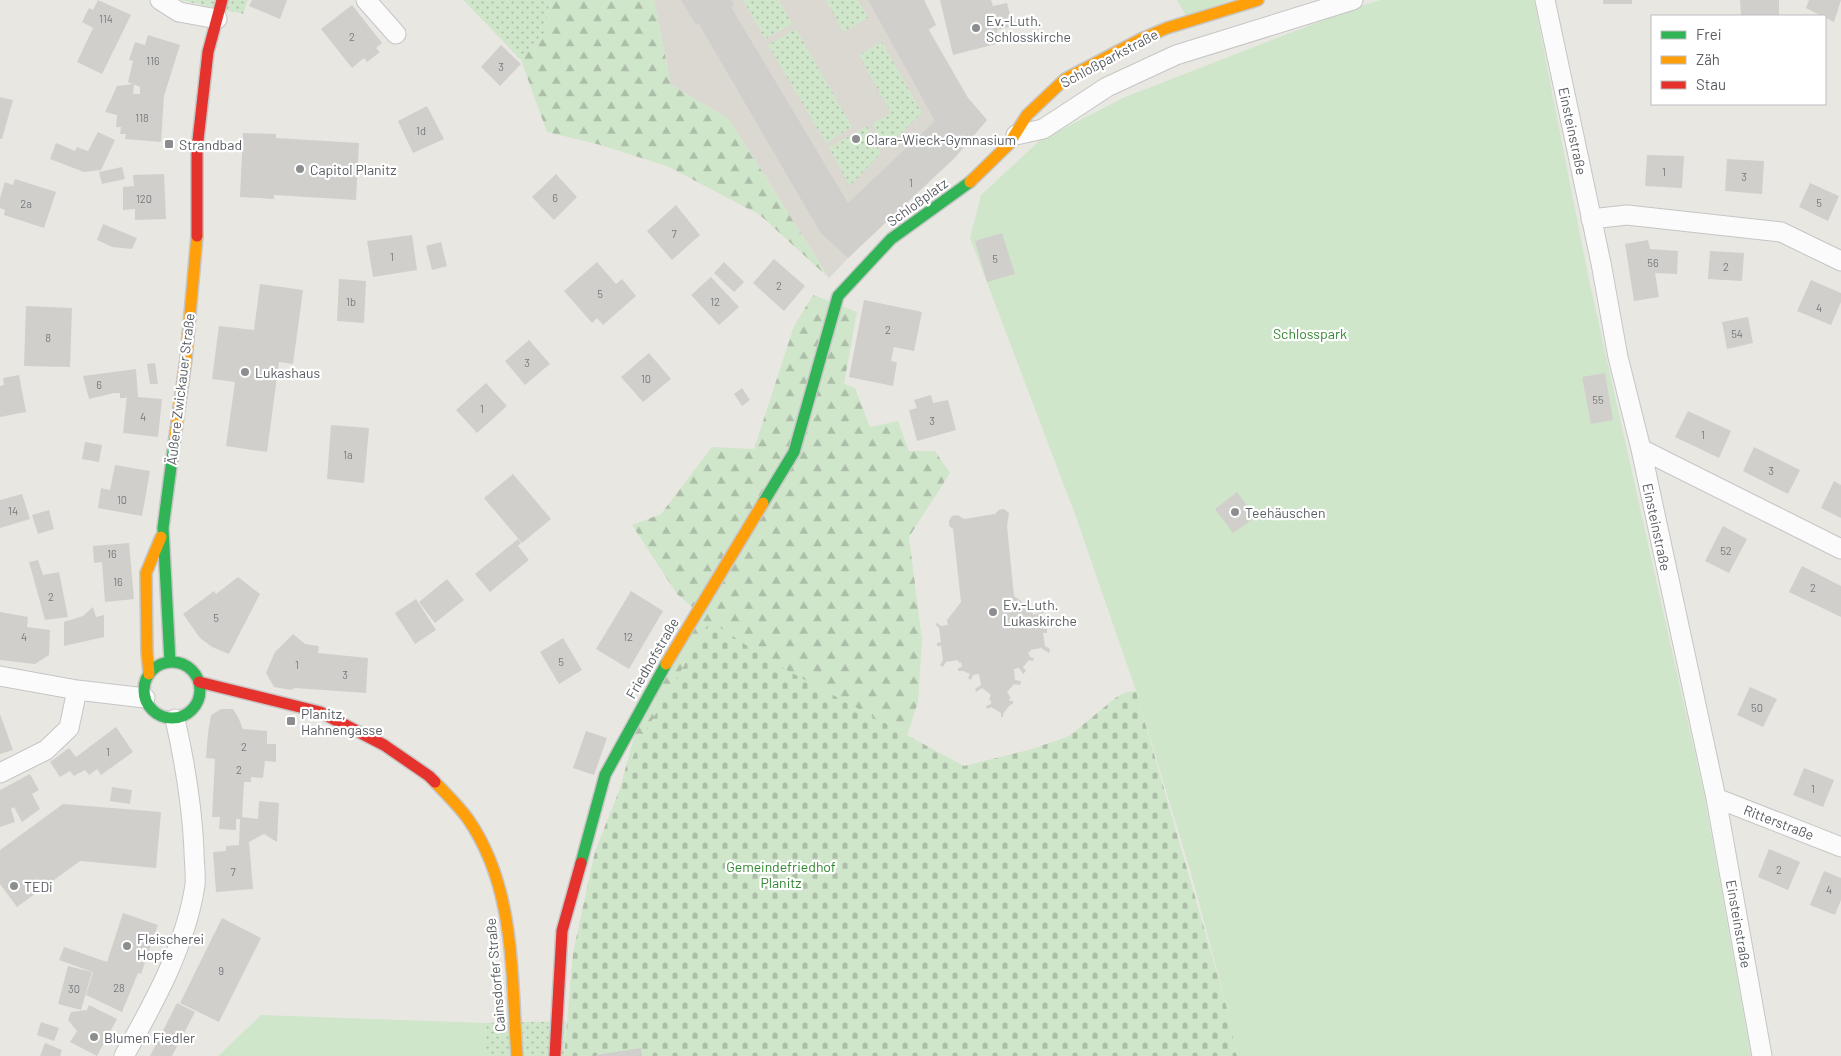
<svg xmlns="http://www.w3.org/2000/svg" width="1841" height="1056" font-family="Barlow,sans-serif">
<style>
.education{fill:#dbd8d1}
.grass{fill:url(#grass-dots)}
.forest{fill:url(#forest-firs)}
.cemetery{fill:url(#cemetery-stones)}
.green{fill:#d0e6cb}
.building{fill:#d0cfcc}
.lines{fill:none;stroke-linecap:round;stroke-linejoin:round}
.street-casing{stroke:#c5c5c5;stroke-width:21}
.fast-casing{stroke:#c6c6c6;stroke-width:14}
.slow-casing{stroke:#c6c6c6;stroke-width:14}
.jam-casing{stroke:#c6c6c6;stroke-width:14}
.street{stroke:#fcfbfb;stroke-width:19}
.fast{stroke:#30b455;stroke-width:11}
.slow{stroke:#ff9f0a;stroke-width:11}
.jam{stroke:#e5322d;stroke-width:11}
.poi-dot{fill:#8b8d8e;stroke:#fff;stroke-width:2}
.labels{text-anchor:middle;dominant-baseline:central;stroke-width:4.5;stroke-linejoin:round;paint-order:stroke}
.number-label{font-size:11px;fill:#777a7d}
.poi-label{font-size:14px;fill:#585c61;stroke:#fff;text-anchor:start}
.street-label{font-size:14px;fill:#585c61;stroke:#fff}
.park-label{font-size:14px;fill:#318731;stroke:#fff}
</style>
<defs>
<pattern id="grass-dots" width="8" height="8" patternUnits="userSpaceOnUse" patternTransform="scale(1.25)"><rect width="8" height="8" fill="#d0e6cb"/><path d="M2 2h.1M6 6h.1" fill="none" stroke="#acbea8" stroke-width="1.8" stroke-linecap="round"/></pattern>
<pattern id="forest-firs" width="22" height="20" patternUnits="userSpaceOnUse" patternTransform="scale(1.25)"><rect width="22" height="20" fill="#d0e6cb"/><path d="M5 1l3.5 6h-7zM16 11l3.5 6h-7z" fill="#acbea8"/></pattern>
<pattern id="cemetery-stones" width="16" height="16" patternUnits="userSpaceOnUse" patternTransform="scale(1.25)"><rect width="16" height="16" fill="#d0e6cb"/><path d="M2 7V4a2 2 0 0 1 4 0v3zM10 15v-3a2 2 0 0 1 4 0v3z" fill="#acbea8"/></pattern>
</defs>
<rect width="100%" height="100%" fill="#e9e7e2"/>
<path class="education" d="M654,0H924L936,25L929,30L968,98L987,120L955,158L848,258L829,278L729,119L671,85Z"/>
<path class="grass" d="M180,0H248L243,14Z
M463,0H550L545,32L521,60Z
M743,0H779L792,24L765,39Z
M826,0H858L868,18L843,32Z
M796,29L852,127L826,143L768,45Z
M882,42L922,113L886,148L872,124L891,113L859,55Z
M867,126L881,153L850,186L829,148Z
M566,1021L564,1056H487L485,1044L486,1023Z"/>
<path class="forest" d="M550,0H654L671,85L729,119L829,278L760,215L667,166L597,144L547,132L521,60L545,32Z
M813,295L857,312L844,384L855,388L870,427L898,421L909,451H935L950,473L909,537L922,640L918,702L907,736L890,754L588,905L636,730L701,615L677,594L632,525L661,514L712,447L754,449L794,326Z"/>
<path class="cemetery" d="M710,621L770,661L964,766L1032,749L1069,736L1118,696L1127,692L1136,691L1227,1008L1237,1056H564L573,953L595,851L638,744Z"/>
<path class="green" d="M1177,0H1231L1186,16Z
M1381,0H1534L1588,275L1704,794L1751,1056H1237L1227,1008L1192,877L1136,691L1076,517L970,238L981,195L1039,141L1125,97L1357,7Z
M261,1015L486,1023L485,1044L487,1056H218Z"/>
<path class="building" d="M98,0L131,15L102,74L77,62L93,28L82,22L89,8L93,10Z
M252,0H287L280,19L249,6Z
M681,0H732L734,5L731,7L848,203L935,121L868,0H924L936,25L928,29L968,98L987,120L955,157L848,258L820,232L699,24L696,25Z
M940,0H991L993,6L1007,3L1013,26L997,30L1000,43L953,55Z
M1603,0H1632V4H1603Z
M1740,0H1779V16H1741Z
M1809,0H1841L1834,22L1806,8Z
M352,5L382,43L376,48L380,52L367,62L364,58L352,68L321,29Z
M148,35L180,45L164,96L161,142L125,139L126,134H120L121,127H116L117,115L105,112L117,86L134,84L133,94H140V87L128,82L133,61L129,60L135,42L145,45Z
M501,45L521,64L500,86L481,67Z
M0,97L13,100L2,139H0Z
M427,106L444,139L413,153L398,121Z
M98,132L115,140L101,170L84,172L50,159L56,143L75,151L77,147L88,151Z
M243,133L276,134V138L359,143L356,200L274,195V199L240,197Z
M1647,155L1684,156L1682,188L1645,186Z
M1727,159L1764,161L1762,194L1725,191Z
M122,167L125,179L102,184L99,172Z
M164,174L166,219L135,220V209L123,210V187L134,186L133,175Z
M556,174L577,197L554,220L532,197Z
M15,179L56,192L44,228L4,215L5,210L0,208V198L5,182L13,185Z
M1810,183L1839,196L1828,221L1799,207Z
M676,205L700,235L672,260L647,231Z
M103,224L137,238L132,249L112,247L97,240Z
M1002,233L1015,274L987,282L975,241Z
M412,235L417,270L373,277L367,241Z
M1648,240L1650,249L1678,251L1677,274L1655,273L1659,297L1634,301L1625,244Z
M441,242L447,266L432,270L426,246Z
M1710,251L1744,253L1742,281L1708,279Z
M774,259L805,286L784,311L753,283Z
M597,262L616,284L622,279L636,296L603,325L597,318L592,323L564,291Z
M724,262L744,282L734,292L714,273Z
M711,277L739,307L719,325L691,295Z
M339,279L366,281L364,323L337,321Z
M1811,280L1841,293V302L1831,325L1797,311Z
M260,284L303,290L293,364L279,362L267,452L226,446L235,382L212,379L219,326L254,330Z
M864,300L922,312L914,351L894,347L891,361L897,362L893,386L849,377Z
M26,306L72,308L70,367L24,366Z
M1748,317L1753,343L1727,349L1722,322Z
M529,340L550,364L525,385L505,361Z
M649,353L671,379L643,402L621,377Z
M155,363L158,384H150L147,364Z
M136,369L138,397L162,399L158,437L123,433L127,395L126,398H120V393H114L89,399L83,376Z
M1605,373L1613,420L1591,424L1582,377Z
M19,375L26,412L0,417V386L4,385L3,378Z
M486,383L507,406L477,433L456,410Z
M742,388L750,400L742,406L734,394Z
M931,395L933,403L948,400L956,430L917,441L909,410L917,408L914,400Z
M1688,411L1731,431L1719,458L1675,437Z
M331,425L369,428L364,483L327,479Z
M85,442L102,445L99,462L82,459Z
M1754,447L1800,470L1788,494L1743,471Z
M115,465L150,471L142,516L98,508L101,488L110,490Z
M513,474L551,519L522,543L484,498Z
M1834,481L1841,485V518L1821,508Z
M1237,492L1256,517L1233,533L1215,509Z
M22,494L30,519L0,528V500Z
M1004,509L1009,513L1007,526L1014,596L1032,609L1033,615L1039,613L1042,608L1045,610L1041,617L1043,629H1047V633H1043L1045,646L1050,649L1049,653L1041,648L1030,650L1031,652H1028L1030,657L1034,658L1033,661L1029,660L1023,667L1026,671L1023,674L1019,668L1014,669L1015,680L1021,681L1020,685L1014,684L1007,692L1011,698L1009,699L1010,701H1013V704L1010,705L1003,714V717H1001V713L991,707L987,709L986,706L991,704V701L989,700L991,695L982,688L976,692L975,689L981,685L979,674L973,675L971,680L968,678L970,674L963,671H958V668L962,667L961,662L959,663L958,660L946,662L943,667L940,665L943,660L941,646H937V643L941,642L939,628L935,624L937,623L941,626L948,625L947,620L961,602L953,529L949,526V521L952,516L958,515L964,519L995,514L999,510Z
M49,510L54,529L38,534L32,515Z
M1723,526L1747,539L1729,573L1705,561Z
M518,539L521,543L518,546L529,560L490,592L475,574Z
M129,543L134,599L105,602L102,562L94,563L93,546Z
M38,560L43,575L59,572L68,617L45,620L29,562Z
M1802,566L1841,586V617L1789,592Z
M238,577L260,594L229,654L212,647L200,638L183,614L214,591L216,594Z
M447,579L464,600L435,623L419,602Z
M631,591L663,611L629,669L596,649Z
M416,599L436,630L415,644L395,613Z
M93,607L96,617L104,615V637L64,646V622L83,616Z
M0,612L28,617L27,627L50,630L49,655L35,664L0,660Z
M293,634L305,644L319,646L318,653L368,658L366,693L295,688L291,690L274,687L266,673L275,652Z
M563,638L582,670L559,684L540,652Z
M1750,687L1777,699L1763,727L1737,715Z
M221,709H233L238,717L243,729L267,731V744H276V762L265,761L263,778L251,777V782H244L242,817L258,819L259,801L279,803L277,842L264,834L249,842L253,889L216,892L213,852L226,851V846L239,845L240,819H236V830L219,829L220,817H212L215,759L206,758L208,733L211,715Z
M0,714L13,750L0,754Z
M116,727L133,752L101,775L97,769L89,775L85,770L74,776L70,771L60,777L50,762L69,748L76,757Z
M586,731L607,738L594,775L573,768Z
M1804,768L1834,780L1823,807L1793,795Z
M30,774L39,790L32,794L40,809L22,822L14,807L11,809L15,822L0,827V790Z
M112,787L132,790L130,804L110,801Z
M63,804L161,812L156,868L80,861L17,907L0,884V850Z
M1769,849L1800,862L1788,890L1758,877Z
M1824,871L1841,878V900L1835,915L1810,905Z
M123,913L158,925L141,974L138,973L122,1012L86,995L93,972L59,960L64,947L107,962Z
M222,918L261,938L219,1022L180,1003Z
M68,966L92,972L81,1010L58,1004Z
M177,1003L195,1012L172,1056H150Z
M89,1005L117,1019L97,1056L70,1042L77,1031L68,1020L71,1012L87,1010Z
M41,1022L59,1028L54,1041L37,1035Z
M45,1043L62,1050L60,1056H40Z
M641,1048L642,1056H596V1055Z"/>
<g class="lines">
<g class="street-casing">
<path id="street" d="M160,0L179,12L217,19
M366,0L396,34
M1545,0L1601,263L1618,357L1641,449L1716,798L1762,1056
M1016,135L1043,129L1107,87L1176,55L1353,0
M1591,219L1627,215L1781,232L1841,261
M1641,449L1841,549
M0,676L77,690L145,698
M0,773L46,750L69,728L77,690
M1716,798L1841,847
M124,1056C154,1003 186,945 195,885C196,874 194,862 194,850C192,806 185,763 175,719"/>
</g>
<g class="fast-casing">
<path id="fast" d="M763,503L794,452L838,296L891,239L970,182
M144 690a28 28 0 1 1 56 0a28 28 0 1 1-56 0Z
M170,662L163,528L174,444
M581,863L605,775L666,664"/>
</g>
<g class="slow-casing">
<path id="slow" d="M970,182L1009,144L1027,115L1065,79L1141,39L1167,28L1258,0
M174,444L186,359L197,236
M666,664L763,503
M149,674L147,652L146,573L161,537
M435,782C446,794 459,806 468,819C516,888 511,976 517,1056"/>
</g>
<g class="jam-casing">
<path id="jam" d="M197,236V149L208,52L222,0
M199,682L320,712L384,745L429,776L435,782
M555,1056L562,931L581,863"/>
</g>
<use href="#street" class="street"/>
<use href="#fast" class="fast"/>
<use href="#slow" class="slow"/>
<use href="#jam" class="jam"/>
</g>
<g class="poi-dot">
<circle cx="976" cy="28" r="5"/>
<circle cx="856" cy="139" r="5"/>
<rect x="164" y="139" width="10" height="10" rx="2.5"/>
<circle cx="300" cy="169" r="5"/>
<circle cx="245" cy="372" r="5"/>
<circle cx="1235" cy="512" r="5"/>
<circle cx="993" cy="612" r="5"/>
<rect x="286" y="716" width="10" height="10" rx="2.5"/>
<circle cx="14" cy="886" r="5"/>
<circle cx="127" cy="946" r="5"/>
<circle cx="94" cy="1037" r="5"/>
</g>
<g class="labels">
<g class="number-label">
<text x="106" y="18">114</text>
<text x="352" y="36">2</text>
<text x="153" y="60">116</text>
<text x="501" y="66">3</text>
<text x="142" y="117">118</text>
<text x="421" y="130">1d</text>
<text x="1664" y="171">1</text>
<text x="1744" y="176">3</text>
<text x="911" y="182">1</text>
<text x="555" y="197">6</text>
<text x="144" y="198">120</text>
<text x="1819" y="202">5</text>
<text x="26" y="203">2a</text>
<text x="674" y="233">7</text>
<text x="392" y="256">1</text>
<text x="995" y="258">5</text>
<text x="1653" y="262">56</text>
<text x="1726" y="266">2</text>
<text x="779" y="285">2</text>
<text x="600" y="293">5</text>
<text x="351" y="301">1b</text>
<text x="715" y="301">12</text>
<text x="1819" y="307">4</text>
<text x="888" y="329">2</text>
<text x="1737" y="333">54</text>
<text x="48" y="337">8</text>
<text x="527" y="362">3</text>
<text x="646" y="378">10</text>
<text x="99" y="384">6</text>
<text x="1598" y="399">55</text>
<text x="482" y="408">1</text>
<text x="143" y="416">4</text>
<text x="932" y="420">3</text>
<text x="1703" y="434">1</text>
<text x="348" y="454">1a</text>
<text x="1771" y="470">3</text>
<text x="122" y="499">10</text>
<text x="13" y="510">14</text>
<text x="1726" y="550">52</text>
<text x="112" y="553">16</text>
<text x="118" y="581">16</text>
<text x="1813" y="587">2</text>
<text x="51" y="596">2</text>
<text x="216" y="617">5</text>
<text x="24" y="636">4</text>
<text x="628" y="636">12</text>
<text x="561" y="661">5</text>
<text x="297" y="664">1</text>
<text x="345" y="674">3</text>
<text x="1757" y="707">50</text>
<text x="244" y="746">2</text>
<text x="108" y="751">1</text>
<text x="239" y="769">2</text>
<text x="1813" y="788">1</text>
<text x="1779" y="869">2</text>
<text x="233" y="871">7</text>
<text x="1829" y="889">4</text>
<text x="221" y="970">9</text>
<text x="119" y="987">28</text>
<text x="74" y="988">30</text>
</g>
<g class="poi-label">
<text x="986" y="20">Ev.-Luth.<tspan x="986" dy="16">Schlosskirche</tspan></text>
<text x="866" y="139">Clara-Wieck-Gymnasium</text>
<text x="179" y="144">Strandbad</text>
<text x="310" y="169">Capitol Planitz</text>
<text x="255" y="372">Lukashaus</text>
<text x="1245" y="512">Teehäuschen</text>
<text x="1003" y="604">Ev.-Luth.<tspan x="1003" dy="16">Lukaskirche</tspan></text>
<text x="301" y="713">Planitz,<tspan x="301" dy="16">Hahnengasse</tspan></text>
<text x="24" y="886">TEDi</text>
<text x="137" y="938">Fleischerei<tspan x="137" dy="16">Hopfe</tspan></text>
<text x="104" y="1037">Blumen Fiedler</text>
</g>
<g class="street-label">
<text transform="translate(1109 58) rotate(-28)">Schloßparkstraße</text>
<text transform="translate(1573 131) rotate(78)">Einsteinstraße</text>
<text transform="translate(917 202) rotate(-36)">Schloßplatz</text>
<text transform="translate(180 389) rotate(-83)">Äußere Zwickauer Straße</text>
<text transform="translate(1657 527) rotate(78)">Einsteinstraße</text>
<text transform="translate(652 658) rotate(-60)">Friedhofstraße</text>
<text transform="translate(1779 822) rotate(21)">Ritterstraße</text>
<text transform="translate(1739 924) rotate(80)">Einsteinstraße</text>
<text transform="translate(495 975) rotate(-95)">Cainsdorfer Straße</text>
</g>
<g class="park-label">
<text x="1310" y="333">Schlosspark</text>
<text x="781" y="866">Gemeindefriedhof<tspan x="781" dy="16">Planitz</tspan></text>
</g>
</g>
<rect x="1651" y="15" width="175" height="90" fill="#ffffff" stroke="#bcbec0"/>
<rect x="1661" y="31" width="25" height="8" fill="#30b455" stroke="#bcbec0"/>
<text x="1696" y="40" font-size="15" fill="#585c61">Frei</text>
<rect x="1661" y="56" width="25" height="8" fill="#ff9f0a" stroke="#bcbec0"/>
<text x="1696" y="65" font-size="15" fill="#585c61">Zäh</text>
<rect x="1661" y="81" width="25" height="8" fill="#e5322d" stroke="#bcbec0"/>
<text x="1696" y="90" font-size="15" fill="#585c61">Stau</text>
</svg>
